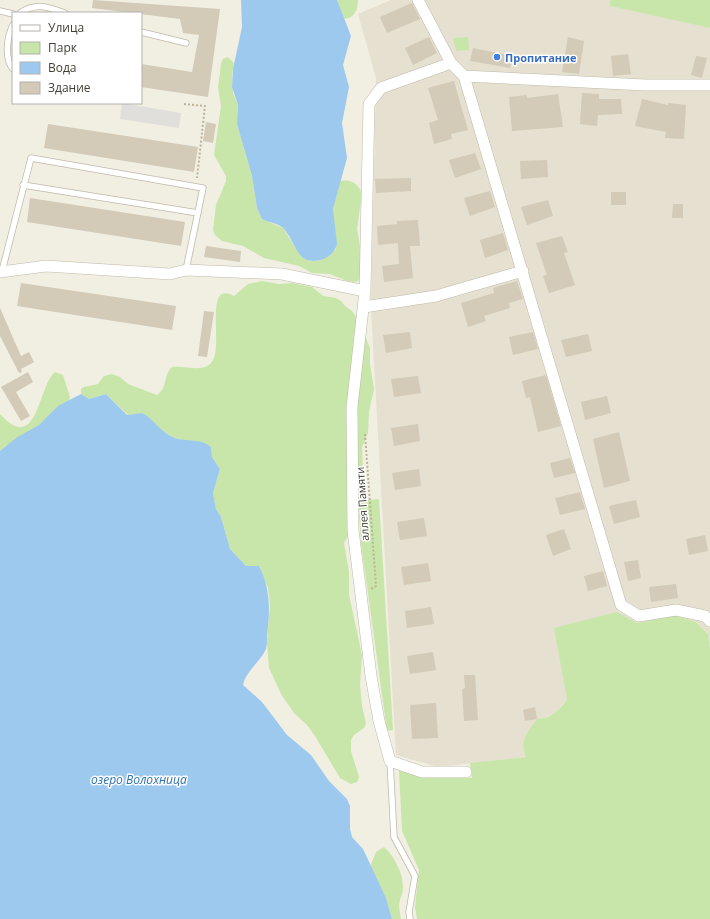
<svg xmlns="http://www.w3.org/2000/svg" width="710" height="919" font-family="'Open Sans',sans-serif">
<style>
.residential{fill:#e5e0d0}
.green{fill:#c8e6aa}
.parking{fill:#e1dfdb}
.water{fill:#9dc9ef}
.building{fill:#d3cab8}
.lines{fill:none;stroke-linecap:round;stroke-linejoin:round}
.service-casing{stroke:#bfb9a8;stroke-width:7}
.minor-casing{stroke:#bfb9a8;stroke-width:12}
.path{stroke:#beb296;stroke-width:2;stroke-dasharray:2 2;stroke-linecap:butt}
.service{stroke:#fff;stroke-width:5.5}
.minor{stroke:#fff;stroke-width:11}
.shop-dot{fill:#3f7fe0;stroke:#fff;stroke-width:1.5}
.labels{text-anchor:middle;dominant-baseline:central;stroke-width:3;stroke-linejoin:round;paint-order:stroke}
.shop-label{font-size:11px;font-weight:bold;fill:#366cbe;stroke:#fff;text-anchor:start}
.street-label{font-size:11px;fill:#433d33;stroke:#fff}
.water-label{font-size:12px;font-style:italic;fill:#2d70ad;stroke:#fff}
</style>
<rect width="100%" height="100%" fill="#f1eee2"/>
<path class="residential" d="M391,0H610L611,6L710,28V648L708,634L697,622L675,615L637,623L617,612L562,668L567,699L556,712L543,719H537L534,723L526,757L438,767L396,755L371,309L376,78L358,14Z"/>
<path class="green" d="M337,0H358C358,10 354,19 343,19Z
M610,0H710V28L610,6Z
M468,37L469,50L456,51L453,38Z
M228,57L234,63L232,75L233,93L238,105L237,124L252,176L257,208L262,219L283,228L296,249L309,261C319,262 328,257 336,249L333,209L340,181C351,179 357,183 362,193L357,229L364,269L359,280L356,282L347,281L330,274L312,273L299,266L264,258L243,246L222,241L215,235L213,230L216,205L226,181V176L214,155L221,106L218,87L220,73L221,63L223,59Z
M262,281L279,284L292,283L312,287L323,296L336,298L341,301L345,306L352,311L359,321L370,348V364L374,389L369,412L368,433L362,447L363,475L358,490L347,495L348,536L344,543L349,572V595L362,655L360,685L362,706L366,723L364,728L354,735L351,740V751L359,777L357,782L351,784L340,778L315,736L307,725L294,713L281,694L269,668L267,642L270,605L268,588L259,566H246L230,549L221,517L216,509L213,493L220,469L212,457L211,447C199,440 185,443 173,437C157,429 146,410 128,415L106,394L89,399L81,394V389L84,387L98,384L104,376L112,374L120,377L128,384L157,395C168,388 163,375 172,367C184,365 199,372 209,365C227,354 201,278 234,296L248,284Z
M55,372L63,375L70,397L69,401C57,407 50,416 39,425C26,435 14,439 0,451V414C38,456 38,385 55,372Z
M379,499L393,730L387,731L361,543L358,501Z
M617,612L637,623L675,615L696,622L708,634L710,648V919H417L415,907L419,870L402,831L399,771L424,776L472,778L470,763L526,757C519,740 528,732 537,719C550,719 560,710 567,699L554,628Z
M384,847C395,857 403,873 403,888C403,893 401,896 400,900C398,907 400,913 401,919H392L386,898L370,867L376,852Z"/>
<path class="parking" d="M122,103L181,113L179,128L120,119Z"/>
<path class="water" d="M241,0H337L351,36L343,65L349,87L342,123L347,158L333,209L337,244C335,252 330,256 323,259C297,268 297,244 284,229C279,223 269,223 262,219L257,208L252,176L237,124L238,105L232,87L233,69L242,27Z
M81,394L89,399L106,394L127,415L142,413C154,419 161,433 175,438C187,442 201,438 211,447L212,457L220,469L213,493L216,509L221,517L230,549L246,566H259C271,589 270,612 267,636C267,640 267,645 266,649C260,662 246,671 243,685L262,702L287,735L311,755L329,781L347,799L350,806V829L352,837L363,849L386,898L392,919H0V451L16,438L39,425L58,406Z"/>
<path class="building" d="M93,0L220,9L208,97L141,87V64L192,72L199,35L183,33L180,19L92,8Z
M412,3L420,19L387,33L380,17Z
M429,37L437,53L413,65L405,48Z
M568,37L584,41L579,74L562,72Z
M473,48L512,56L510,68L470,61Z
M628,54L631,74L613,76L611,56Z
M696,56L707,58L702,78L691,75Z
M454,81L468,130L451,134L452,139L434,144L429,123L438,120L428,88Z
M582,93L599,94V99H621L622,114L598,115L597,126L580,124Z
M558,94L563,127L512,131L509,97L527,95V98Z
M642,99L668,105V103L686,105L684,139L665,138L666,132L635,126Z
M206,122L216,124L213,143L203,141Z
M48,124L198,147L194,172L44,148Z
M475,153L481,169L455,178L449,160Z
M547,160L548,177L521,179L520,161Z
M411,178V191L376,193L375,179Z
M490,191L495,207L470,216L464,198Z
M611,192H626V205H611Z
M30,198L185,222L181,246L27,222Z
M548,200L553,216L527,225L521,207Z
M673,204H683V218H672Z
M418,220L420,246H410L413,278L384,282L382,266L399,264L398,243L378,245L377,226L397,224V221Z
M503,233L508,250L485,258L480,240Z
M562,236L568,252L564,253L575,285L549,293L543,276L547,275L536,243Z
M206,246L241,251L240,262L204,257Z
M517,281L523,299L509,303L510,308L484,316L486,321L468,327L461,303L494,293L493,288Z
M21,283L176,306L172,330L17,306Z
M0,308L21,356L29,352L34,362L21,369L22,372L19,373L0,336Z
M204,311L214,312L207,357L198,356Z
M410,332L412,348L386,353L383,335Z
M533,332L538,349L513,355L509,337Z
M588,334L592,351L566,357L561,340Z
M28,372L33,382L16,392L30,416L21,421L1,387Z
M546,375L561,426L538,432L530,397L526,398L522,381Z
M418,376L421,393L394,397L391,379Z
M607,396L611,413L585,420L581,402Z
M418,424L420,441L394,446L391,428Z
M619,432L630,481L604,488L593,439Z
M570,458L575,473L554,478L550,463Z
M419,469L421,486L395,490L392,473Z
M580,492L585,509L560,515L555,498Z
M636,500L640,517L614,524L609,506Z
M424,518L427,536L400,540L397,522Z
M564,529L571,549L553,556L546,535Z
M705,535L708,551L689,555L686,539Z
M638,560L641,578L628,581L624,562Z
M428,563L431,581L404,585L401,567Z
M603,571L607,586L588,591L584,576Z
M676,584L678,598L651,602L649,587Z
M431,607L434,624L407,628L405,611Z
M433,652L436,670L410,674L407,656Z
M464,675H475L478,720L464,721L462,689L465,688Z
M436,703L438,738L412,739L410,705Z
M535,707L537,719L525,721L523,710Z"/>
<g class="lines">
<g class="service-casing">
<path id="service" d="M0,11L13,14
M20,13C36,2 48,7 65,13
M13,25C7,37 4,58 13,69
M141,32L186,43
M23,185L198,213
M2,271L31,158L203,188L186,270
M390,761L394,837L415,876L409,912L410,919"/>
</g>
<g class="minor-casing">
<path id="minor" d="M451,63L464,76L645,85H710
M464,76L621,605L639,616L676,610L705,616L710,621
M0,272L46,266L170,274L186,270L282,274L365,291L369,104L381,88L451,63L418,0
M365,291L352,407L353,530L371,676L379,721L390,761L422,772H466
M364,307L436,296L523,271"/>
</g>
<path class="path" d="M184,104L205,106L197,178
M365,434L376,586L371,589"/>
<use href="#service" class="service"/>
<use href="#minor" class="minor"/>
</g>
<circle class="shop-dot" cx="497" cy="57" r="4"/>
<g class="labels">
<g class="shop-label">
<text x="505" y="57">Пропитание</text>
</g>
<g class="street-label">
<text transform="translate(362 504) rotate(-94)">аллея Памяти</text>
</g>
<g class="water-label">
<text x="139" y="779">озеро Волохница</text>
</g>
</g>
<rect x="12" y="12" width="130" height="92" fill="#ffffff" stroke="#b4b1ad"/>
<rect x="20" y="25" width="20" height="6" fill="#ffffff" stroke="#b4b1ad"/>
<text x="48" y="32" font-size="12" fill="#433d33">Улица</text>
<rect x="20" y="42" width="20" height="12" fill="#c8e6aa" stroke="#b4b1ad"/>
<text x="48" y="52" font-size="12" fill="#433d33">Парк</text>
<rect x="20" y="62" width="20" height="12" fill="#9dc9ef" stroke="#b4b1ad"/>
<text x="48" y="72" font-size="12" fill="#433d33">Вода</text>
<rect x="20" y="82" width="20" height="12" fill="#d3cab8" stroke="#b4b1ad"/>
<text x="48" y="92" font-size="12" fill="#433d33">Здание</text>
</svg>
